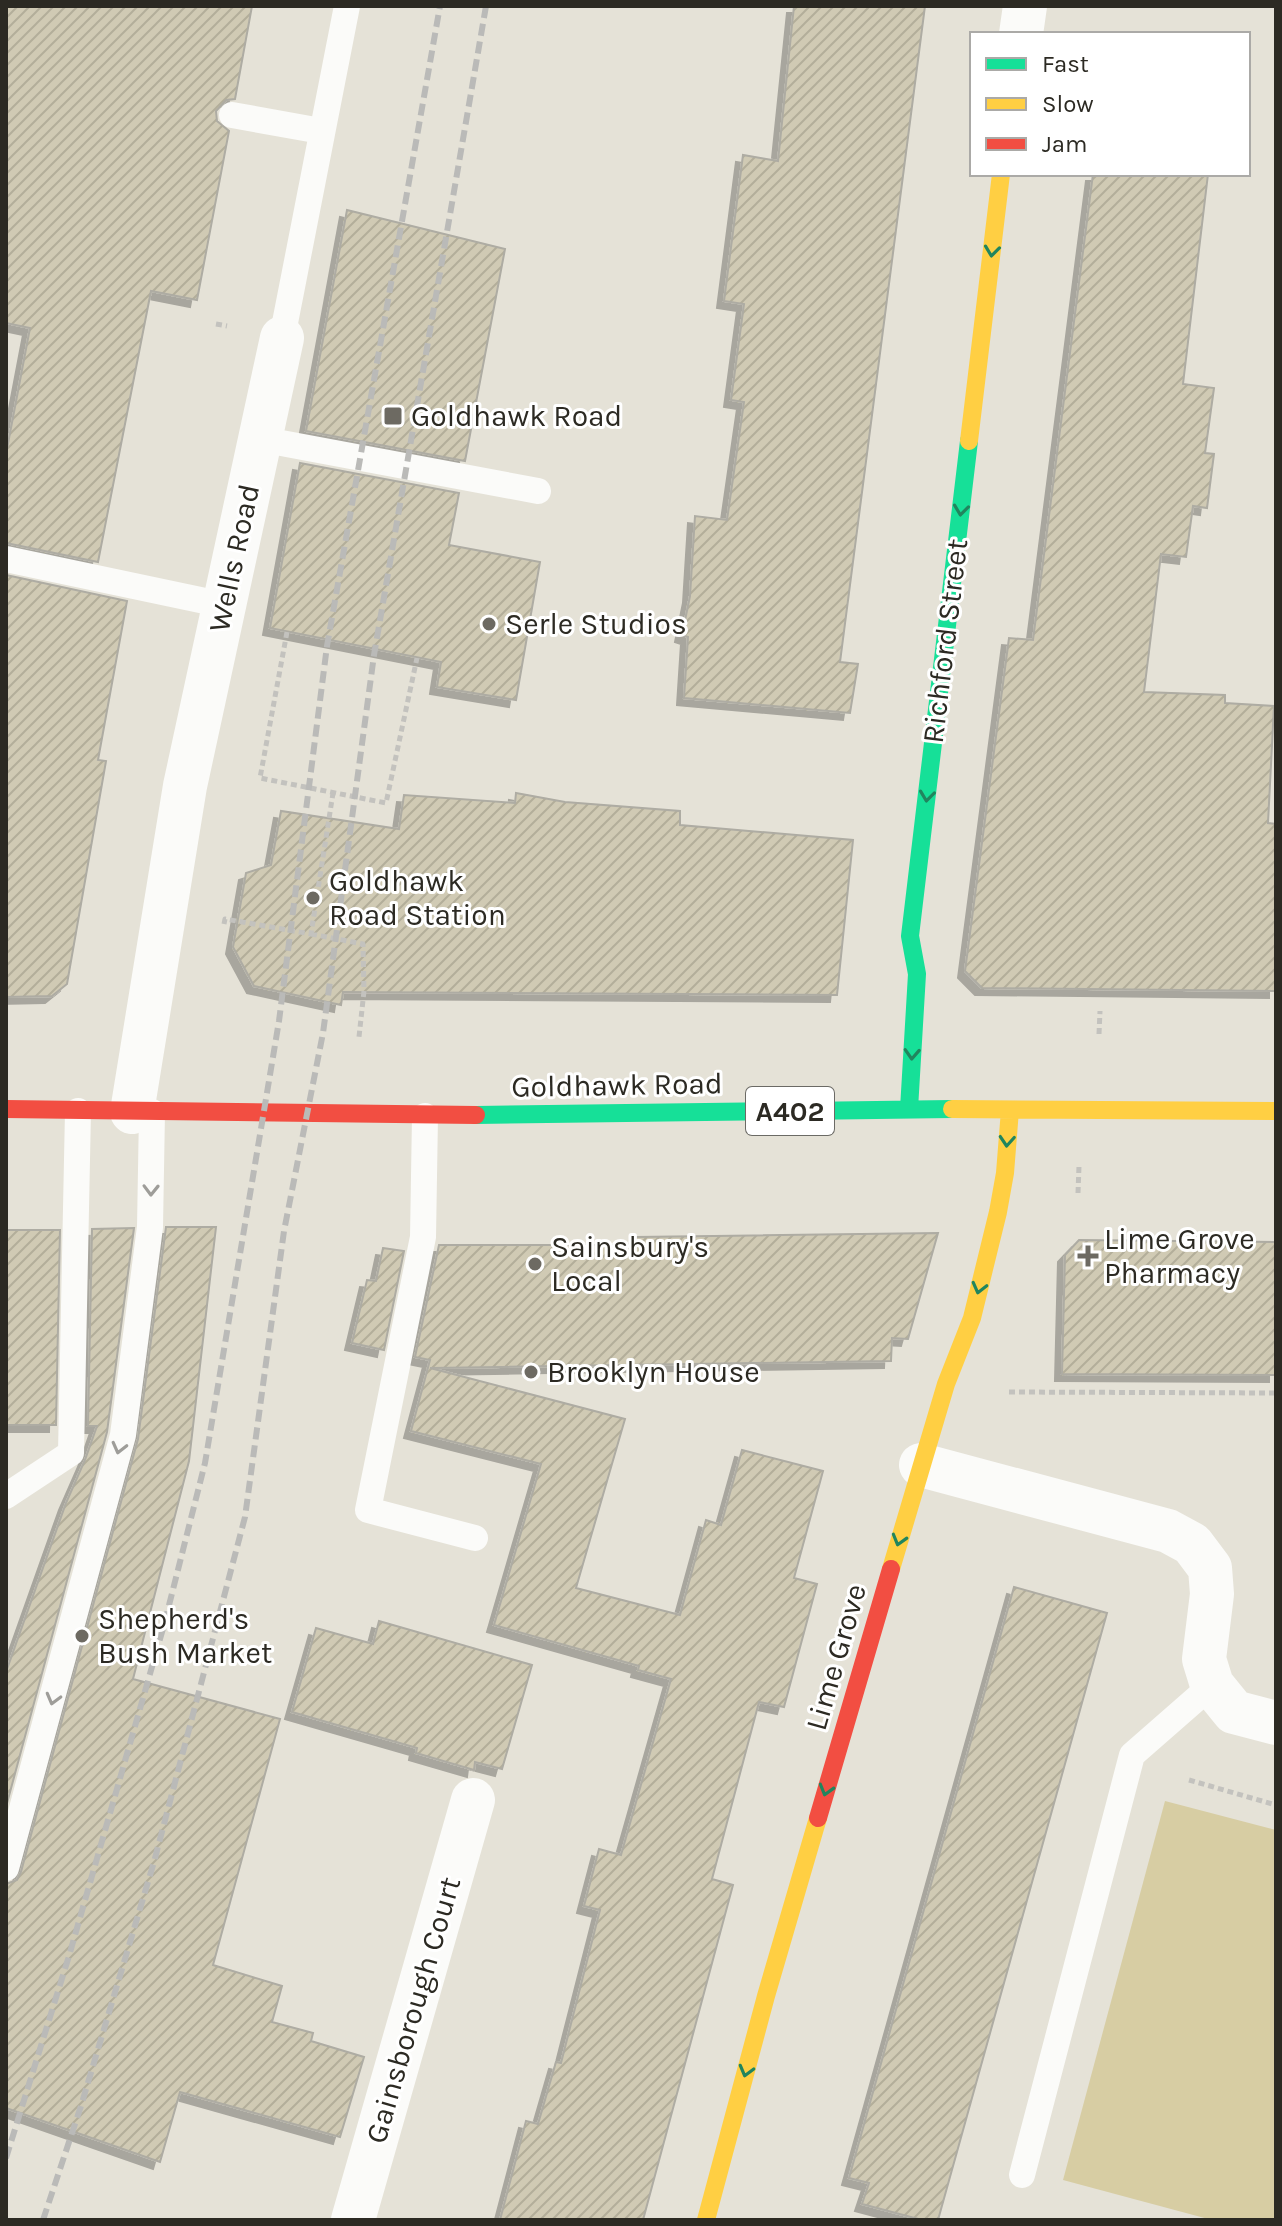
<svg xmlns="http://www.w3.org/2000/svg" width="1282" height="2226" font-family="Karla,sans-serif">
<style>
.garden{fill:#d7cda3}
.building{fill:url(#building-hatch);stroke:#aeaca3;stroke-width:2;filter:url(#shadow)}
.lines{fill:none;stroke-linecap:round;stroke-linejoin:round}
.path{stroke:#c3c2be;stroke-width:5;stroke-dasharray:6 4;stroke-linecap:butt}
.lane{stroke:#fbfbf9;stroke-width:26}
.street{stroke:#fbfbf9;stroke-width:44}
.fast{stroke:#16e098;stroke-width:18}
.slow{stroke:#ffcf43;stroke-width:18}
.jam{stroke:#f24e42;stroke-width:18}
.rail{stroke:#babab8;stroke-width:6;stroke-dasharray:12 6;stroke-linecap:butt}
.oneway{stroke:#21855e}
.oneway2{stroke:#9e9d99}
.poi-dot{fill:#6d6a62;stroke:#fff;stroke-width:3}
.labels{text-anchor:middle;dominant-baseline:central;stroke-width:6;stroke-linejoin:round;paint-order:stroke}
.shield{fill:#fff;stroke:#6b6a65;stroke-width:2}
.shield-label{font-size:28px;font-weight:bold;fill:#2c2a23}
.poi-label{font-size:30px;fill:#2c2a23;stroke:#fff;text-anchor:start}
.street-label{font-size:30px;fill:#2c2a23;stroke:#fff}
</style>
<defs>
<pattern id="building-hatch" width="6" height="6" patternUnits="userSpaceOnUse" patternTransform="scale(2)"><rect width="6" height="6" fill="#d0cab4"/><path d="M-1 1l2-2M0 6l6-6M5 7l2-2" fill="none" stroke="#b3ae9a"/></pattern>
<filter id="shadow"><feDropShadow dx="-7" dy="7" stdDeviation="0" flood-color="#0004"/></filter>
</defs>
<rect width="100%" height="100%" fill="#e5e2d7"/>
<path class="garden" d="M1165,1801L1276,1830V2220H1212L1063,2180Z"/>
<path class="building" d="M6,6H252L235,99L226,100L216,111L217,121L229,131L197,300L151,291L98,562L6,543V454L30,328L6,323Z
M794,6H925L840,662L858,664L850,713L684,698L688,637L682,635L690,596L695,516L727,520L744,402L731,400L744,304L724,301L743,155L778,161Z
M1093,174H1208L1183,384L1214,388L1205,453L1214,454L1207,508L1193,506L1186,557L1161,554L1144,692L1225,695V703L1274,706L1268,823L1276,824V991L982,988L965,971L1009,638L1033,640Z
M347,210L505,249L465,461L306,431Z
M300,463L459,493L449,545L540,562L516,700L437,687L441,662L270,628Z
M6,575L127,601L98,760L106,761L67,984L52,996L6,997Z
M516,793L565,802L680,811V825L853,840L837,995L343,992L341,1005L254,986L233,947L246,873L271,865L281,811L399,829L404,795L515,803Z
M166,1227H216L189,1461L133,1679L280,1719L213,1965L282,1986L272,2022L313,2033L311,2041L364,2057L340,2137L180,2092L160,2162L6,2108V1884L17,1880L21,1872L138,1439Z
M134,1228L107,1432L6,1807V1672L66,1503L85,1460L97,1426H88L92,1229Z
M6,1230H60L56,1425H6Z
M938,1233L908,1339L892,1338L891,1361L430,1368L625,1419L576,1588L680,1615L706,1520L721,1525L742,1450L823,1471L794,1578L817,1584L784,1707L759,1702L712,1879L733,1885L643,2220H500L526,2121L538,2124L556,2062L561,2063L600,1910L584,1906L599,1849L621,1855L671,1679L638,1670L639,1666L494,1625L541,1464L411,1431L430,1360L415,1357L439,1245H636V1237Z
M1079,1240L1276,1242V1375L1062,1374L1065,1255Z
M383,1248L404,1251L384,1350L352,1343L367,1280L376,1281Z
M1014,1587L1107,1613L938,2220H922L862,2204L869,2183L849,2178Z
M379,1621L532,1665L502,1769L475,1762L474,1770L416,1753L417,1748L292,1712L316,1628L373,1644Z"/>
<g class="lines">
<path class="path" d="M216,324L227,326
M287,632L260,778L386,803L417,658
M224,924L225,919L311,934L333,793
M311,934L363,944L364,991L359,1037
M1099,1034L1100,1011
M1078,1193L1079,1166
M1009,1392L1276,1393
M1189,1780L1276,1805"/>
<path class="lane" d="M232,115L321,131
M282,338L347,6
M260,439L538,491
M6,559L224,605
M425,1116L423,1237L368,1510L475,1538
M6,1496L71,1453L78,1111
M6,1868L123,1435L150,1227L152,1112
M1022,2175L1132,1755L1212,1685"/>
<path class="street" d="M1021,34L1025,6
M132,1112L185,786L282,338
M921,1465L1168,1531L1192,1544L1210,1568L1212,1594L1204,1659L1212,1685L1234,1712L1276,1723
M353,2220L473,1800"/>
<path class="fast" d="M909,1109L917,974L910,936L969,441
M476,1115L952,1109"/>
<path class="slow" d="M969,441L1001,174
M952,1109L1276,1111
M891,1569L946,1384L972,1318L998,1212L1005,1173L1010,1110
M706,2220L766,1996L818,1818"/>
<path class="jam" d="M6,1109L476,1115
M818,1818L891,1569"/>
<path class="rail" d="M6,2158L69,1956L164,1625L205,1463L279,1021L327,646L440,6
M43,2220L81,2106L154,1862L245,1517L284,1231L323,1033L374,655L486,6"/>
</g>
<defs><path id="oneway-chevron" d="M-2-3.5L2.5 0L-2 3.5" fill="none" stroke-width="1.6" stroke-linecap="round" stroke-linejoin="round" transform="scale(2)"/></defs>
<g class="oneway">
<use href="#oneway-chevron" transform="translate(992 251) rotate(97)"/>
<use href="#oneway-chevron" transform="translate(961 510) rotate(97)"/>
<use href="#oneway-chevron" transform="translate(927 796) rotate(97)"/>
<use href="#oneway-chevron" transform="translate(912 1054) rotate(93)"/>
<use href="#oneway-chevron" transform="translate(1007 1141) rotate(94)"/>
<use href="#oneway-chevron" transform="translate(979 1288) rotate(104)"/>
<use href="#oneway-chevron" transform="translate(899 1540) rotate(106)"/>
<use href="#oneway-chevron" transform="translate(826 1790) rotate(106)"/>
<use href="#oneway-chevron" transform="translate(746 2071) rotate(105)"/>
</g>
<g class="oneway2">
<use href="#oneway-chevron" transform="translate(151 1190) rotate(91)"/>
<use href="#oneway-chevron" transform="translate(119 1448) rotate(104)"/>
<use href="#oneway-chevron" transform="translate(53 1699) rotate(105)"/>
</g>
<g class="poi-dot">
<rect x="383" y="406" width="20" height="20" rx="4"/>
<circle cx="489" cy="624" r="8"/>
<circle cx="313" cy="898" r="8"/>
<path d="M1084 1244h8v8h8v8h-8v8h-8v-8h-8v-8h8z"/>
<circle cx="535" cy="1264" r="8"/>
<circle cx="531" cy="1372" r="8"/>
<circle cx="82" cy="1636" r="8"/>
</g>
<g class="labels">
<rect class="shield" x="746" y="1087" width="88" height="48" rx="6"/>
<g class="shield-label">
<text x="790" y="1111">A402</text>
</g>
<g class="poi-label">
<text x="411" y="416">Goldhawk Road</text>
<text x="505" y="624">Serle Studios</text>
<text x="329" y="881">Goldhawk<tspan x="329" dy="34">Road Station</tspan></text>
<text x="1104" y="1239">Lime Grove<tspan x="1104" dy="34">Pharmacy</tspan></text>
<text x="551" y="1247">Sainsbury's<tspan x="551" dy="34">Local</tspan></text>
<text x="547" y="1372">Brooklyn House</text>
<text x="98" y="1619">Shepherd's<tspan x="98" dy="34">Bush Market</tspan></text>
</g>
<g class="street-label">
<text transform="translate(234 558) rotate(-78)">Wells Road</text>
<text transform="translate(945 641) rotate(-83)">Richford Street</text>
<text transform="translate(617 1085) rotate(-1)">Goldhawk Road</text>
<text transform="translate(836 1657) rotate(-74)">Lime Grove</text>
<text transform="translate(413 2010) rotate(-74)">Gainsborough Court</text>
</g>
</g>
<rect width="1282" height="2226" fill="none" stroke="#2c2a23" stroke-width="16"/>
<rect x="970" y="32" width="280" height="144" fill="#ffffff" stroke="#abaaa7" stroke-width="2"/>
<rect x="986" y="58" width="40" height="12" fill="#16e098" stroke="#abaaa7" stroke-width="2"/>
<text x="1042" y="72" font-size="24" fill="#2c2a23">Fast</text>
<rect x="986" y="98" width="40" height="12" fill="#ffcf43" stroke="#abaaa7" stroke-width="2"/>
<text x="1042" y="112" font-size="24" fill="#2c2a23">Slow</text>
<rect x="986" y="138" width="40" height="12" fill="#f24e42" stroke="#abaaa7" stroke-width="2"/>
<text x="1042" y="152" font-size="24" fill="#2c2a23">Jam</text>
</svg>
